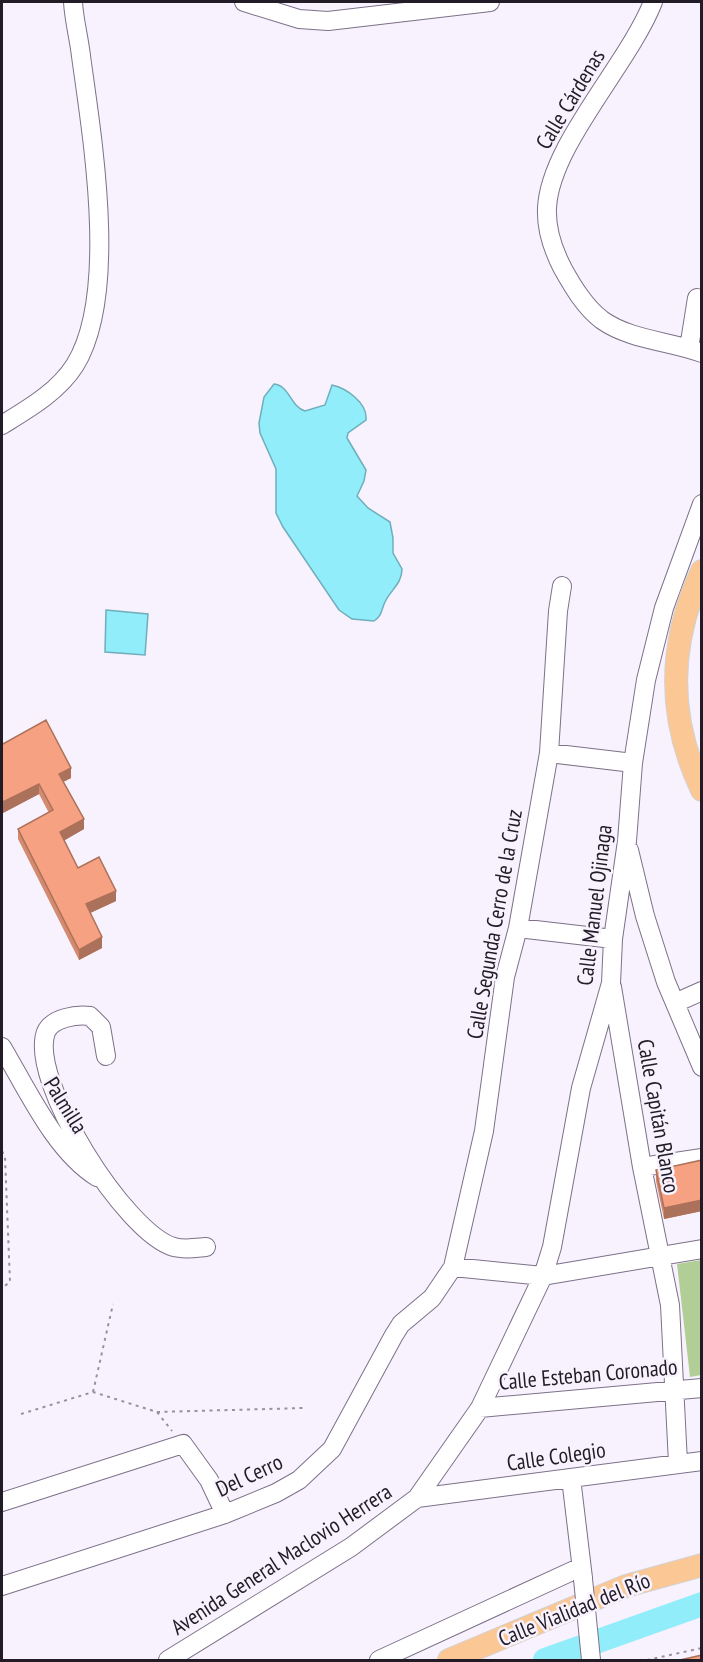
<svg xmlns="http://www.w3.org/2000/svg" width="703" height="1662" font-family="'PT Sans Narrow',sans-serif">
<style>
.green{fill:#b1ce96}
.water{fill:#91edfa;stroke:#6faeba;stroke-width:1.5}
.lines{fill:none;stroke-linecap:round;stroke-linejoin:round}
.river{stroke:#91edfa;stroke-width:24}
.minor-casing{stroke:#7d7089;stroke-width:20}
.major-casing{stroke:#d3d2d4;stroke-width:24}
.path{stroke:#97919c;stroke-width:2;stroke-dasharray:3 4.5;stroke-linecap:butt}
.minor{stroke:#fff;stroke-width:18}
.major{stroke:#fbc794;stroke-width:22}
.minor-bridge-casing{stroke:#7d7089;stroke-width:20;stroke-linecap:butt}
.minor-bridge{stroke:#fff;stroke-width:18}
.wall{fill:#d48a6f}
.shaded-wall{fill:#ac715a}
.building{fill:#f6a181;stroke:#ac715a;stroke-width:1.5}
.labels{text-anchor:middle;dominant-baseline:central;stroke-width:5;stroke-linejoin:round;paint-order:stroke}
.street-label{font-size:22px;fill:#211c26;stroke:#f8f2fe}
</style>
<rect width="100%" height="100%" fill="#f8f2fe"/>
<path class="green" d="M701,1260V1375L690,1377L677,1264Z"/>
<path class="water" d="M274,384C290,386 290,406 305,411L325,405L332,385C346,388 368,403 366,420L348,433L347,438L366,470L364,481L357,496L368,508L390,522L393,538V553L402,569C402,583 392,589 386,600C381,609 383,615 374,621L352,619L339,610L283,527L276,513V469L260,433L259,423L264,397Z
M106,610L148,614L145,655L105,652Z"/>
<g class="lines">
<path class="river" d="M545,1660L702,1604"/>
<g class="minor-casing">
<path id="minor" d="M244,2L299,19L328,21L490,2
M653,2C628,65 550,145 547,208C546,230 553,250 563,269C573,287 585,307 602,320C630,340 670,341 702,353
M689,348L697,298
M2,425C28,409 58,392 75,365C119,294 92,137 81,56C79,38 74,20 73,2
M549,753L633,763
M629,850L645,916L666,982L702,1067
M518,928L613,939
M612,987L642,1167L670,1305L678,1463
M675,1003L702,991
M2,1047C27,1089 55,1151 97,1177
M106,1056L101,1027L90,1016C77,1014 52,1018 46,1032C28,1080 126,1234 174,1247C184,1250 195,1248 206,1247
M642,1167L702,1158
M453,1267L543,1276L702,1249
M480,1408L702,1388
M571,1478L583,1578
M417,1498L702,1461
M2,1502L183,1444L209,1480L225,1514
M2,1586L225,1514L276,1493L299,1480L332,1449L394,1335L401,1324L432,1298L453,1267L484,1131L505,977L518,928L549,753L558,611L562,586
M168,1660L351,1547L417,1498L480,1408L543,1276L552,1247L581,1088L611,983L613,939L627,841L633,763L646,680L664,608L702,504
M379,1660L581,1567"/>
</g>
<g class="major-casing">
<path id="major" d="M702,571C668,644 667,717 702,790
M449,1660L626,1586L702,1565"/>
</g>
<path class="path" d="M2,1151L5,1157L10,1282L2,1288
M93,1392L113,1304
M157,1412L304,1408
M21,1414L93,1392L157,1412L172,1431
M647,1660L702,1648"/>
<use href="#minor" class="minor"/>
<use href="#major" class="major"/>
<g class="minor-bridge-casing">
<path id="minor-bridge" d="M583,1579L591,1660"/>
</g>
<use href="#minor-bridge" class="minor-bridge"/>
</g>
<path class="wall" d="M2,742L3,744L71,778L63,782L84,829L64,840L78,868L116,901L90,913L102,948L79,960L18,839V829L49,813L39,794L3,813L2,809Z
M702,1160V1211L664,1219L656,1181V1170Z"/>
<path class="shaded-wall" d="M71,768V778L59,784V774Z
M39,784V794L3,813V802Z
M84,819V829L60,843V832Z
M116,891V901L86,915V904Z
M102,937V948L79,960V950Z
M702,1200V1211L664,1219V1208Z"/>
<path class="building" d="M46,720L71,768L59,774L84,819L60,832L78,868L99,857L116,891L86,904L102,937L79,950L18,829L53,810L39,784L3,802L2,799V742L3,744Z
M702,1160V1200L664,1208L656,1170Z
M702,1655V1660H680Z"/>
<g class="labels">
<g class="street-label">
<text transform="translate(570 99) rotate(-59)">Calle Cárdenas</text>
<text transform="translate(594 905) rotate(-83)">Calle Manuel Ojinaga</text>
<text transform="translate(494 924) rotate(-80)">Calle Segunda Cerro de la Cruz</text>
<text transform="translate(66 1105) rotate(58)">Palmilla</text>
<text transform="translate(659 1116) rotate(80)">Calle Capitán Blanco</text>
<text transform="translate(588 1374) rotate(-5)">Calle Esteban Coronado</text>
<text transform="translate(556 1456) rotate(-8)">Calle Colegio</text>
<text transform="translate(249 1475) rotate(-25)">Del Cerro</text>
<text transform="translate(281 1559) rotate(-33)">Avenida General Maclovio Herrera</text>
<text transform="translate(574 1609) rotate(-22)">Calle Vialidad del Río</text>
</g>
</g>
<rect width="703" height="1662" fill="none" stroke="#211c26" stroke-width="6"/>
</svg>
